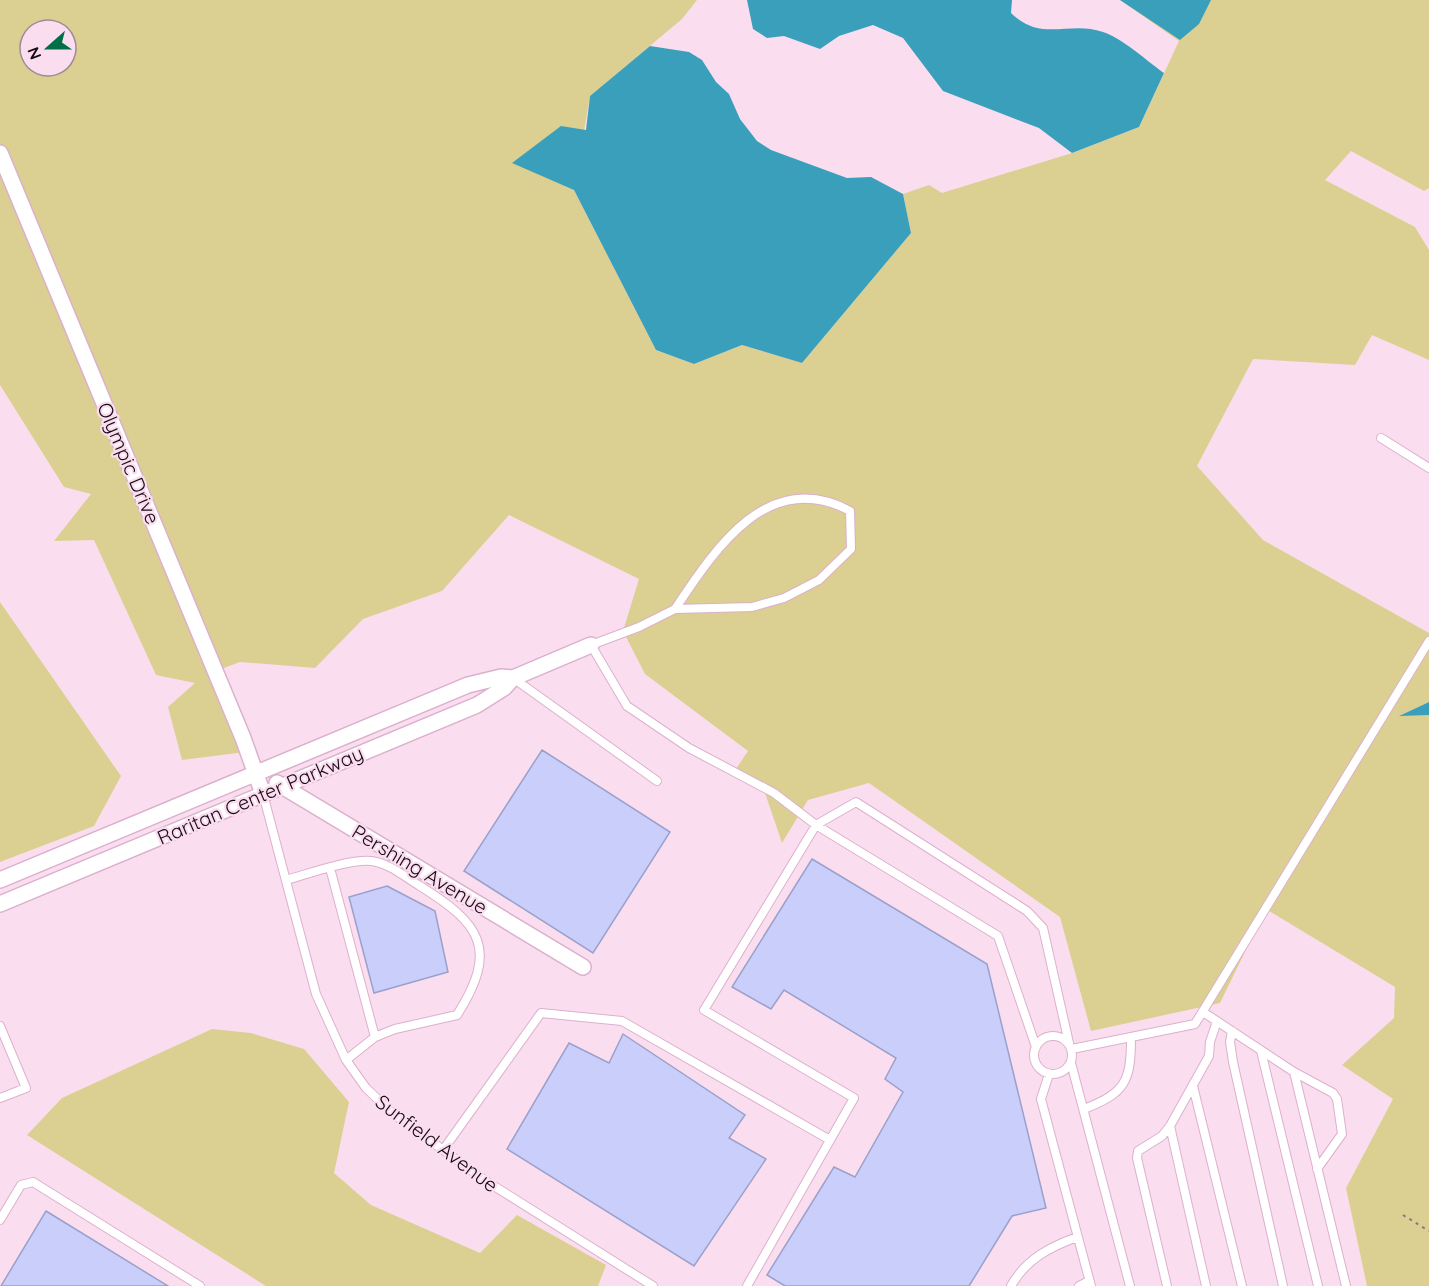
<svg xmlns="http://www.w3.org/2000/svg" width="1429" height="1286" font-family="Quicksand,sans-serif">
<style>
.green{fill:#dbd091;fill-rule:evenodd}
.water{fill:#3a9fbb}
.building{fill:#c9cefb;stroke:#9ba0cb;stroke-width:1.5}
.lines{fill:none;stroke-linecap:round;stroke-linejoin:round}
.service-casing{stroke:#dcb0cc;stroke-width:10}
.minor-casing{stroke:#dcb0cc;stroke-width:18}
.path{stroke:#8a7583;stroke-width:2;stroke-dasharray:3 4.5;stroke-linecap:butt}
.service{stroke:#fff;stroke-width:8}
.minor{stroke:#fff;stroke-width:15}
.labels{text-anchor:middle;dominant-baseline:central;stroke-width:4.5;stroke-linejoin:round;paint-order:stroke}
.street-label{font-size:20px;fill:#180a14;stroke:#fadeef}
</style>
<rect width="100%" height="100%" fill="#fadeef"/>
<path class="green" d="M0,0H697L682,19L590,96L574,190L656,350L694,364L742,345L802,363L911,233L903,194L929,185L942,193L1072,153L1139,127L1179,41L1120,0H1429V188L1424,191L1351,151L1325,180L1415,227L1429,250V360L1372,335L1355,365L1253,359L1197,466L1263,540L1429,633V702L1401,715H1429V1286H1367L1346,1188L1393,1099L1342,1065L1394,1018L1395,987L1266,909L1220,1003L1091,1031L1060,917L869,783L808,800L782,843L762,784L732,775L748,751L645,674L623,631L639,579L509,515L442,591L363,619L315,668L240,662L221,669L253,751L182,760L168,707L195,683L156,675L94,540L54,541L91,494L64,487L0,385ZM30,30H66V66H30Z
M0,602L121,776L94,826L0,862Z
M212,1029L251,1033L304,1049L349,1102L334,1173L371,1205L480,1253L517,1215L606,1265L598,1286H266L27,1135L62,1098Z"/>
<path class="water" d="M747,0H1012L1011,13C1042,43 1069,20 1103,32C1122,38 1147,61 1164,73L1139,127L1072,153L1039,128L943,91L903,38L873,25L839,36L820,49L784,36L767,38L753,29Z
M1120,0H1211L1199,24L1180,40Z
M650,46L689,52L702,60L716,82L729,94L740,119L757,141L771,150L847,178L871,177L903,194L911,233L802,363L742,345L694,364L656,350L574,190L512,163L561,126L586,130L590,96Z
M1429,702V715L1399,716Z"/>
<path class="building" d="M542,750L670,832L593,953L464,871Z
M812,859L987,964L1046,1208L1012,1216L969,1286H785L767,1275L834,1167L855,1177L903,1092L885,1079L896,1058L784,990L771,1009L732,987Z
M387,886L435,911L448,972L374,993L349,897Z
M623,1034L745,1115L729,1138L766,1159L694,1266L507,1149L569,1043L609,1063Z
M46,1211L168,1286H1Z"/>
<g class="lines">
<g class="service-casing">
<path id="service" d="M1381,438L1429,468
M675,609C715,549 768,467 850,511L851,549L819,580L784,598L752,607L675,609L639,627L591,645L627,706L689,748L774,793L816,825L856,802L1027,911L1043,928L1069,1043
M513,678L657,781
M263,794L316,994L346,1060L366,1088L392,1113L486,1181L653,1286
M330,868L375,1037
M286,880C308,874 349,859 371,861C389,863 405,877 420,886C481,924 499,949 457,1015L395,1029L375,1037L346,1060
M1203,1012L1294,1072L1346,1286
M0,1026L26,1088L0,1098
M1232,1031L1230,1042L1233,1062L1283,1286
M1034 1055a19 19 0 1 1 38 0a19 19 0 1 1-38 0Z
M1072,1049L1195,1024L1429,641
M1261,1051L1318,1286
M1071,1063L1130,1286
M1294,1072L1333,1093L1337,1099L1342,1134L1317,1169
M1049,1074L1041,1099L1091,1286
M1193,1086L1242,1286
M1084,1109C1125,1093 1131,1082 1131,1038
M1170,1126L1206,1286
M443,1150L541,1013L622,1021L830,1140
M0,1220L21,1185L33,1182L200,1286
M747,1286L854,1098L704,1010L816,825L998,936L1036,1047
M1011,1286C1026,1259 1050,1247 1077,1237
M1079,1286L1089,1281
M1167,1286L1137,1158L1138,1151L1162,1136L1170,1126L1209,1056L1210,1042L1217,1021"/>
</g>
<g class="minor-casing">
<path id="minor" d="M0,153L243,738L263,794
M277,783L583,967
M0,880L468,685L501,677L513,678
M0,904L477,705L504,688L513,678L591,645"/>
</g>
<path class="path" d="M1403,1215L1429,1231"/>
<use href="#service" class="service"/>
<use href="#minor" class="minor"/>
</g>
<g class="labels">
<g class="street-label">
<text transform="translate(129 463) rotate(67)">Olympic Drive</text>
<text transform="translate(260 795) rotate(-23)">Raritan Center Parkway</text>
<text transform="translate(420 869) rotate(31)">Pershing Avenue</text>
<text transform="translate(437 1143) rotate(37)">Sunfield Avenue</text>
</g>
</g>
<g transform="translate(48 48) rotate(249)"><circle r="28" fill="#fadeef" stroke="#a08997" stroke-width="1.5"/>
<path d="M0-4.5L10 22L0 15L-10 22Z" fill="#006e46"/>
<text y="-9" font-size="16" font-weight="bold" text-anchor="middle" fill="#180a14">N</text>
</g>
</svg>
